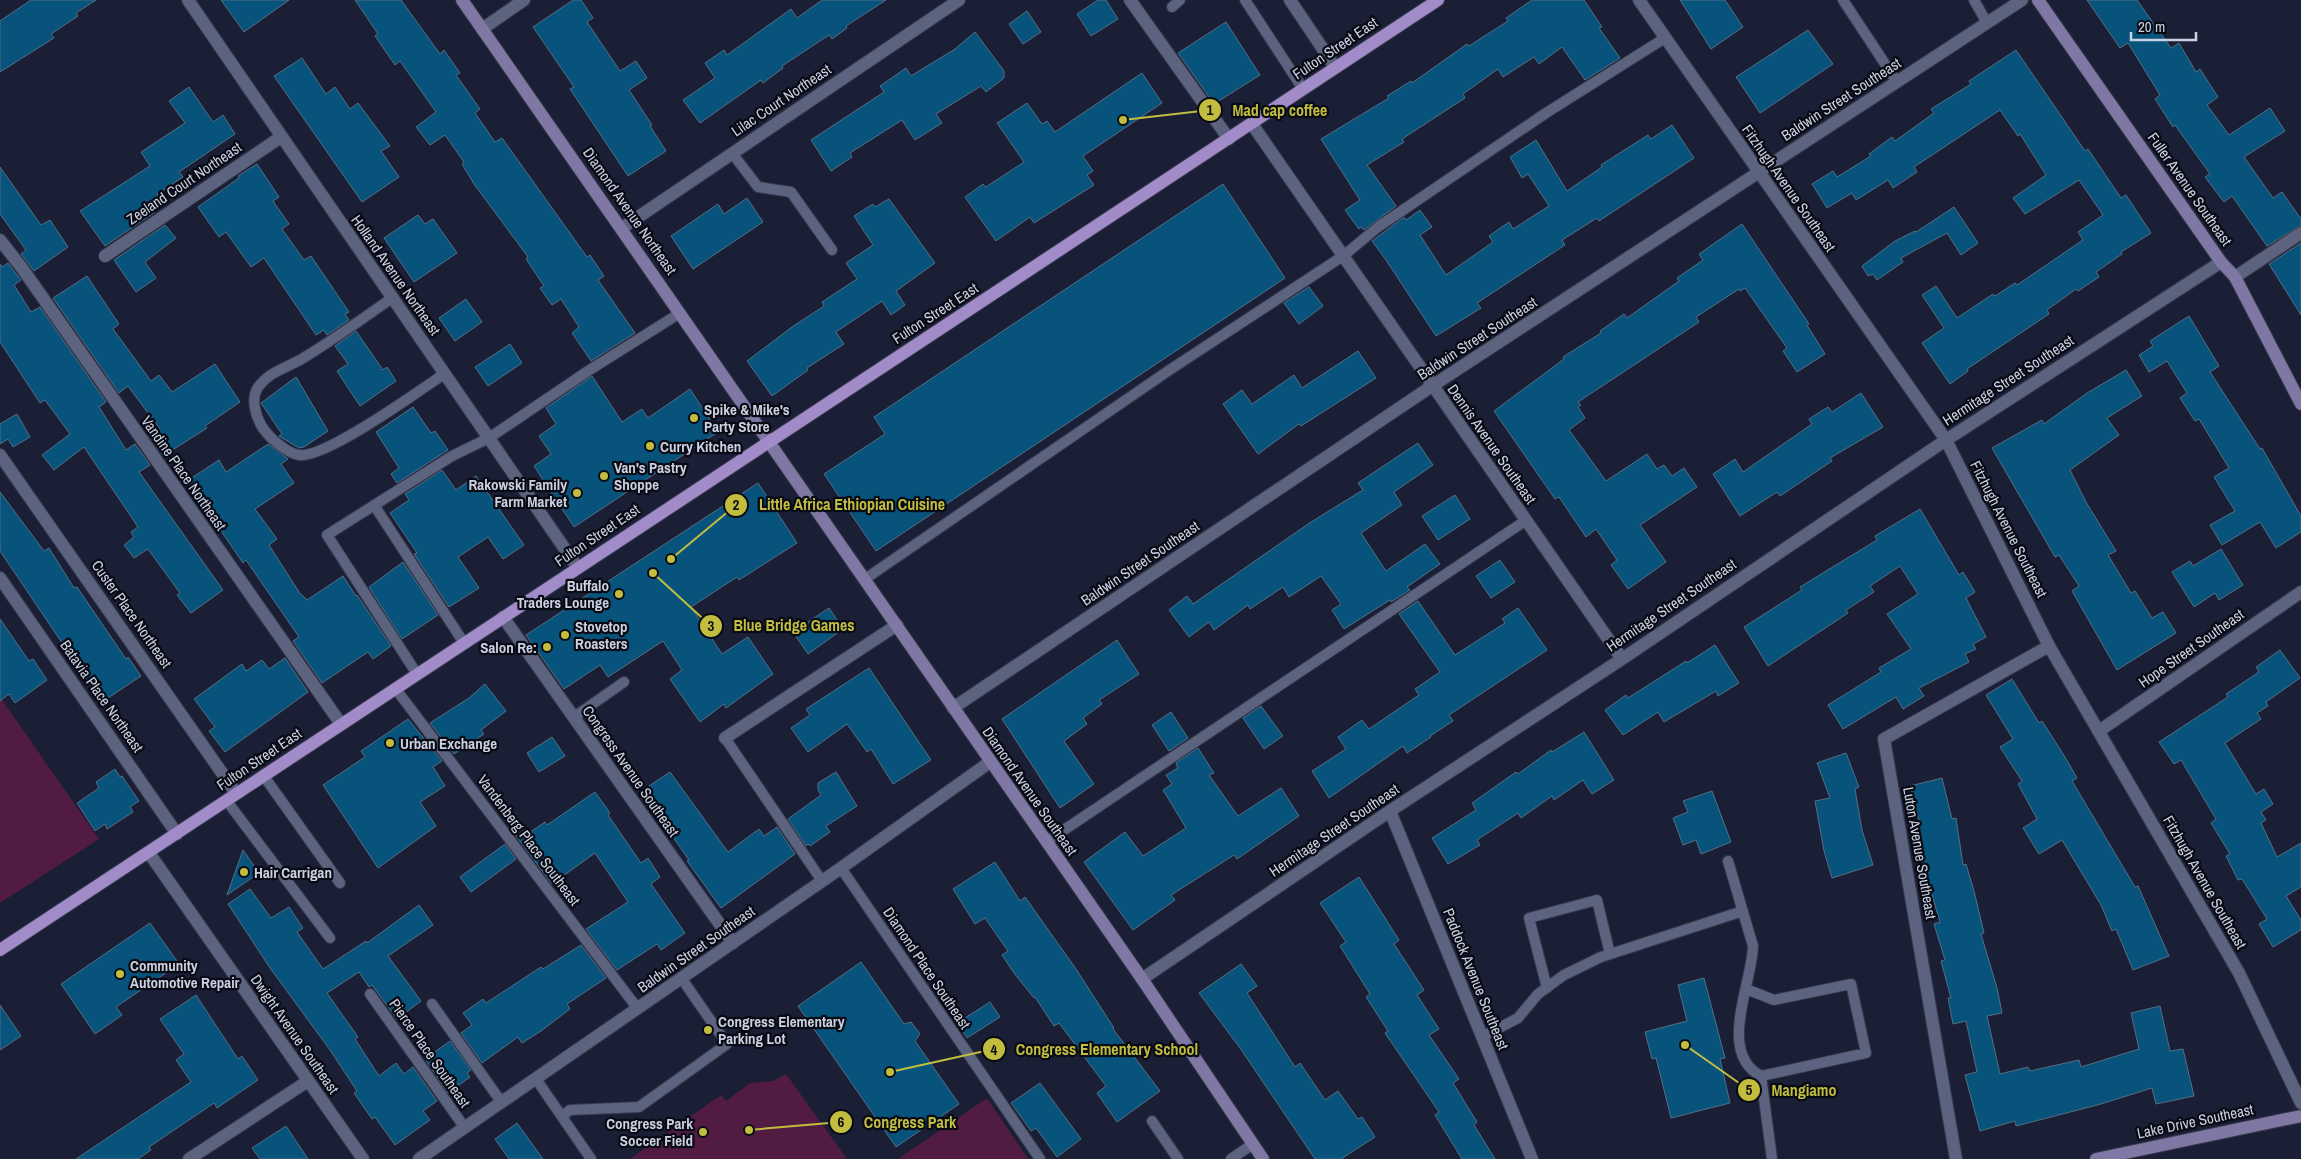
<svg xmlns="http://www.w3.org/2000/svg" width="2301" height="1159" font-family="'Archivo Narrow',sans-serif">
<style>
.green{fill:#521c42}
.building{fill:#07537c;stroke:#546f83}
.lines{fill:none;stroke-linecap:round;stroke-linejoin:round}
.lane-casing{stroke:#36384c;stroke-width:12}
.street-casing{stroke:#36384c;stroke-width:14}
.secondary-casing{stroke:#36384c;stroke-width:14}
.primary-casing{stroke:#36384c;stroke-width:14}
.lane{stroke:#5c637f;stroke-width:10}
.street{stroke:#5c637f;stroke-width:12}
.secondary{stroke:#7f77a4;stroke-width:12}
.primary{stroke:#a28bc9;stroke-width:12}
.poi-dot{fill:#c2bd3f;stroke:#080a14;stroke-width:2}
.labels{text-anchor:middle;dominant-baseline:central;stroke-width:4.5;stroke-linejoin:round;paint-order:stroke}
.street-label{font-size:15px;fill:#ccd1e1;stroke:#080a14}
.poi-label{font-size:15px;font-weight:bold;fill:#ccd1e1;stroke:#080a14;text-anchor:start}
.leader{fill:none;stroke:#c2bd3f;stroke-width:2}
.callout-dot{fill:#c2bd3f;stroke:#080a14;stroke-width:2}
.mark-label{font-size:15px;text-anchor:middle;font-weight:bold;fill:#111}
.callout-label{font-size:16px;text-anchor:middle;font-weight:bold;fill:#c2bd3f;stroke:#080a14;stroke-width:4.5;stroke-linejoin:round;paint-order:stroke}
</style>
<rect width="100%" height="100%" fill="#1a1f36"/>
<path class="green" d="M0,697L99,839L0,903Z
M786,1074L847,1159H630L721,1095L726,1101L750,1083L773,1081Z
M987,1098L1028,1159H898Z"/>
<path class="building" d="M31,0H96L76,13L78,16L51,34L54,38L0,72V21Z
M221,0H289L244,32Z
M355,0H401L440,54L444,50L460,73L456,75L480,109L475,113L495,142L502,138L587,257L590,255L604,276L598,280L635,333L591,361L572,333L579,327L561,299L552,305L540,288L544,286L526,259L528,257L474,184L462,164L464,162L445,135L430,145L416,127L436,112L400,61L395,65L375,36L378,34Z
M573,0H581L593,18L587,22L620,71L636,61L647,78L629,90L652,125L650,126L666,151L628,176L570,89L574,87L533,27Z
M822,0H886L846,26L847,28L832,39L829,35L782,66L783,68L763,83L761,80L700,123L683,100L715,78L705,63L724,50L727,55L791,9L797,18Z
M1098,0H1106L1118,19L1091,36L1077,14Z
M1532,0H1584L1602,27L1599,28L1620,58L1585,80L1562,47L1539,64L1534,57L1503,77L1498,69L1463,94L1465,98L1402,139L1404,142L1367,165L1396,206L1364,230L1361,227L1359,229L1345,210L1360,200L1321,139L1389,98L1387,96L1411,81L1412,83L1467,44L1469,46L1508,21L1506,18Z
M1680,0H1725L1743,27L1711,49Z
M2087,0H2137L2171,48L2179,43L2196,72L2200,69L2218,97L2207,105L2229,135L2270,108L2285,131L2244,157L2273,198L2282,192L2301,219V225L2267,246L2232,196L2224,202L2205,177L2210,174L2175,125L2173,127L2155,99L2160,95L2128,43L2120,48Z
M1027,11L1041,32L1023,44L1009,24Z
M1226,22L1260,75L1214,104L1178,53Z
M1808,30L1833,64L1760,113L1736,77Z
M975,32L1004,71V78L986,92L981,86L936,114L942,123L915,140L902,120L850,153L852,157L831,171L811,140L884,92L880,86L906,68L911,76L955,49Z
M2016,50L2085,151L2088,149L2121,198L2126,195L2151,233L2121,252L2122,254L2096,272L2099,277L2078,291L2076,289L2047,310L2049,314L1967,369L1968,371L1950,384L1922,343L1944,328L1922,295L1936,286L1957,318L1993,294L1995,296L2015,283L2017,285L2083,240L2078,232L2103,215L2079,180L2025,214L2013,198L2046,175L2020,134L2018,136L2000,110L1914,167L1917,172L1893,188L1888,180L1856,200L1852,193L1827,208L1812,184L1833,171L1837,177L1871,156L1869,154L1892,137L1895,141L1934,113L1931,109L1971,84L1969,81Z
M302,58L326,94L335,87L350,109L358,103L390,146L381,151L399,177L362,202L274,76Z
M1142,73L1162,103L1083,156L1093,171L1087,175L1094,185L1034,223L1030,217L996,241L965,197L983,184L986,187L1024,162L997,123L1027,103L1042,124L1047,121L1055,132Z
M189,87L213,122L223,115L235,134L179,172L183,177L157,194L159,198L149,205L155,212L105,246L80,211L150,166L141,152L185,123L169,101Z
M1672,125L1694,158L1599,221L1597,218L1562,240L1565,245L1477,303L1481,308L1436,336L1386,260L1372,241L1404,217L1406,220L1420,210L1432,227L1420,235L1446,275L1493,242L1489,236L1509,222L1513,229L1549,206L1528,174L1522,178L1510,157L1536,140L1567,191L1602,167L1601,165L1648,135L1651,139Z
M257,164L279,197L273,201L289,224L282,229L304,260L311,256L349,312L345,314L349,320L327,335L324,330L316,335L264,258L251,267L226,232L219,237L198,207L239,178L238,176Z
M0,167L41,225L50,220L68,247L34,271L21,254L26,250L0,214Z
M1223,184L1285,278L876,551L824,474L885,434L874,417Z
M747,198L763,222L693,269L671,236L718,204L724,214Z
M889,199L935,263L896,291L905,305L891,315L882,301L836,332L844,344L807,368L808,370L772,396L747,361L792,327L824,306L822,302L857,279L846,263L873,245L854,216L873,204L875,207Z
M1954,207L1978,243L1961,255L1947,233L1901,258L1903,262L1877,280L1873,274L1868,276L1862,266L1895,241L1915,231L1916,232Z
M418,215L425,224L433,219L457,253L414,282L384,238Z
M1742,224L1809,324L1807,325L1825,354L1797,372L1783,351L1787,348L1745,288L1740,291L1739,289L1696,317L1699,322L1578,402L1581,405L1578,407L1585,418L1569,430L1606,481L1647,454L1657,469L1664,465L1672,476L1684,468L1697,487L1640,525L1666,562L1628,589L1611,565L1617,560L1596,529L1586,537L1559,497L1555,499L1494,411L1564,359L1563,357L1601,333L1600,331L1624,314L1627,318L1679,281L1677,278L1703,260L1699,254Z
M165,225L176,238L145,262L156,278L136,292L114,260Z
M2301,243V315L2269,264Z
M8,263L21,280L14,285L31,312L40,307L106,402L99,407L126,450L135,444L150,465L139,472L223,590L191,613L177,595L180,593L148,549L134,558L124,545L134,537L131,532L138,527L84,447L54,470L42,455L70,434L45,400L40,403L0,342V264L2,267Z
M87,276L119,324L113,329L151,381L159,375L172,392L215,364L240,402L205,426L207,428L163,456L149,436L160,429L128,386L119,393L53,298Z
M1309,287L1323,306L1299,324L1284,303Z
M466,299L482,322L455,341L439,318Z
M2189,316L2219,366L2210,372L2260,449L2262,448L2301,516V532L2276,548L2260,522L2222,545L2210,525L2235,511L2214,477L2229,468L2199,419L2195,421L2180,398L2187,393L2167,361L2149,372L2139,355L2153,346L2150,341Z
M356,331L383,370L387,367L396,381L360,406L337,371L348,364L335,346Z
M510,344L522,363L488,386L475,367Z
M1358,351L1376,378L1301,426L1299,424L1258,454L1223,404L1242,390L1252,404L1294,375L1302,388Z
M2126,370L2142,396L2107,418L2119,435L2070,470L2086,502L2116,551L2108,555L2131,593L2135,591L2152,618L2163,612L2176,633L2117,670L2072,591L2079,586L2059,555L2055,557L1992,448L2042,420L2044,424L2087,393Z
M592,376L622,422L642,409L648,418L690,389L718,432L574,527L534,466L551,454L539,436L556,424L546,408Z
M296,377L328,431L304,447L299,448L279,436L282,434L261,403Z
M1861,393L1883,427L1830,458L1832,461L1780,496L1777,492L1740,516L1713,474L1735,459L1743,472L1812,424L1809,419L1828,407L1832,412Z
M413,407L431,433L435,431L448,450L397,483L391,474L399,468L376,432Z
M17,414L30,437L13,447L8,439L0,444V424Z
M1418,443L1433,465L1394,492L1402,505L1361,533L1386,571L1425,544L1440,564L1407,587L1410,590L1391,602L1390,600L1344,629L1332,610L1341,604L1321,576L1289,597L1283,587L1250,609L1248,605L1214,630L1209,622L1189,637L1169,610L1187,596L1193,604L1311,522L1363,490L1358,483Z
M268,444L288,459L281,464L294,483L255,509L277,539L269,545L299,592L307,600L343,576L356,596L357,595L391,646L373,659L368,652L322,683L293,641L299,637L246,560L243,563L187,481L219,460L226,472Z
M442,470L456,490L476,476L524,545L503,559L488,537L458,557L479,588L449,607L414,554L417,553L390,513L409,500L405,494Z
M758,483L797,543L739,580L737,577L691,607L722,654L748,637L773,674L726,708L724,704L700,722L670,679L682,670L663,641L608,677L600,665L564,689L526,635Z
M0,492L44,551L49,548L74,588L77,587L126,659L128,657L141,676L102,702L0,551Z
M1455,495L1470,519L1438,540L1422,516Z
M1920,509L1959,575L1963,572L1975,592L1966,598L1986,637L1973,644L1976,649L1965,654L1969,662L1919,688L1924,696L1903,709L1896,697L1843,729L1828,705L1881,672L1879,668L1911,649L1887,614L1918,594L1900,566L1870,586L1874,592L1846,610L1848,613L1768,666L1744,627L1802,590L1800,587L1877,540L1875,536Z
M2221,549L2243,585L2219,600L2215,593L2194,607L2172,572L2190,561L2193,566Z
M1500,560L1515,582L1491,598L1476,576Z
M403,562L438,615L402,639L369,587Z
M1418,601L1455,655L1505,623L1502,619L1518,608L1547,650L1449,715L1453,721L1430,736L1431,737L1407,753L1403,746L1329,798L1312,771L1346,749L1338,737L1362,720L1369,729L1419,695L1415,689L1440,672L1399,614Z
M829,608L843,629L808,654L793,632Z
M0,619L29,661L33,659L47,680L15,703L9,694L0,701Z
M1117,640L1139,674L1099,700L1102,704L1083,718L1087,724L1064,741L1094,784L1060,808L1002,719Z
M1715,645L1739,683L1718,696L1716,691L1664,722L1658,712L1623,735L1605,710L1626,695L1628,698L1686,661L1687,663Z
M2280,650L2300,678L2266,702L2268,706L2257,713L2261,719L2225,743L2256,794L2264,789L2273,804L2261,812L2266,820L2261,823L2277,857L2301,843V887L2286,896L2301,920V930L2273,947L2259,924L2267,919L2242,879L2238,880L2226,856L2230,854L2211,823L2216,819L2181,760L2174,764L2159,742L2228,697L2226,694L2259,672L2256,667Z
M285,658L308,692L225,752L209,731L215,727L194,699L242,664L246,671L262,660L269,669Z
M869,668L931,760L893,784L871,749L867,752L847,724L808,752L791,728L810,715L806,709Z
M2012,679L2039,723L2042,721L2065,757L2077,778L2072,781L2135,887L2138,886L2169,956L2133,970L2116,929L2112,931L2101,905L2062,840L2039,854L2023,828L2037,819L2018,784L2022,781L2000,747L2013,739L1986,695Z
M485,684L506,711L481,730L484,734L454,754L430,723L469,698Z
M1261,706L1283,736L1264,749L1243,718Z
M1171,712L1188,738L1169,751L1152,725Z
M408,719L442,761L433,767L445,786L420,802L436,826L378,868L323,785L365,757L361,751Z
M1584,732L1614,780L1592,794L1583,780L1554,800L1552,796L1521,818L1518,813L1477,840L1480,845L1448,864L1432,838L1476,810L1472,803L1516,772L1518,774L1551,750L1552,752Z
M552,737L565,756L539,772L527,753Z
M1198,748L1214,773L1209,775L1238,816L1281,788L1299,816L1237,859L1234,855L1171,895L1175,900L1133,930L1084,862L1125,832L1143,856L1186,828L1163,790L1172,784L1166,775L1178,768L1176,765L1177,762Z
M1846,753L1859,787L1855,789L1862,830L1873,865L1832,878L1824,851L1815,801L1830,798L1817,763Z
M115,769L120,777L122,776L139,801L130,807L133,812L107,829L105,824L95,831L77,803L99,788L96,782Z
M670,772L728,852L759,829L764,836L777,827L795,854L721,908L687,861L689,860L661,820L643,790Z
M836,772L857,806L826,826L830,832L810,846L808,844L806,846L788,819L821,795L818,790V783Z
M1942,778L1952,819L1956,818L1963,865L1966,864L1974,891L1984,933L1981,934L1997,988L2002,1013L1987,1016L2000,1074L2028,1067L2030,1071L2079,1060L2081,1067L2139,1049L2131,1013L2160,1006L2170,1051L2183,1049L2194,1096L2156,1104L2152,1088L2101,1104L2016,1126L2015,1121L1980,1131L1965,1075L1977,1072L1966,1021L1953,1024L1948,998H1951L1941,961L1945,960L1934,924L1940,922L1919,851L1915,825L1920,824L1910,786Z
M1712,791L1731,842L1701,854L1696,840L1683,845L1673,818L1688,812L1683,801Z
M595,792L610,813L608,815L641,863L648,858L660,877L651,884L685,933L661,950L657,944L617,970L586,929L628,902L595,853L552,884L516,836L526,828L529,833L545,822L547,825Z
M505,844L516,859L471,892L460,877Z
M243,850L259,873L227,895Z
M995,862L1020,901L1025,897L1076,969L1114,1028L1113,1029L1160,1091L1117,1122L1097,1093L1106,1086L1059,1023L1054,1026L1035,997L1034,998L1014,973L1002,955L1008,951L985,918L975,924L953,889Z
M1359,877L1399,940L1394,944L1424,990L1417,995L1439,1029L1429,1035L1459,1079L1453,1083L1477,1122L1474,1125L1495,1159H1462L1435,1115L1439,1112L1385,1033L1388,1031L1366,997L1370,994L1340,946L1346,942L1320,903Z
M250,889L271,918L289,907L303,928L297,932L323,969L366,941L367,943L419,905L433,925L388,956L421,1001L397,1019L372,985L369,987L359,972L327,993L358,1037L355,1039L379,1076L396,1063L404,1074L413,1067L437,1101L423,1111L430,1120L395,1145L375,1117L372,1119L354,1093L357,1091L330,1050L270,968L228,904Z
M150,923L179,964L116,1007L122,1015L95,1034L61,984Z
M581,945L606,978L567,1004L570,1009L541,1031L522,1043L518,1037L482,1063L461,1033L472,1025L463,1013L483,999L486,1003L541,967L543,969Z
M861,962L904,1024L911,1022L920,1034L915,1041L959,1104L896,1147L798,1006Z
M1241,964L1257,986L1247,993L1295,1067L1300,1063L1325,1100L1338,1091L1358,1119L1362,1117L1375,1137L1341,1159H1315L1240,1048L1199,993Z
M1704,978L1725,1058L1720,1059L1730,1103L1671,1118L1656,1058L1652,1059L1645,1032L1687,1021L1678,985Z
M196,995L238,1059L242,1056L258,1080L217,1108L214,1103L149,1147L151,1150L138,1159H76L191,1082L176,1060L184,1054L160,1019Z
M990,1002L1000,1017L967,1038L957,1023Z
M0,1005L21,1036L0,1050Z
M450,1041L471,1070L467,1073L470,1077L448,1093L425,1059Z
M1040,1083L1081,1139L1057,1157L1036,1128L1031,1131L1011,1103Z
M517,1123L543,1159H509L495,1139Z
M286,1126L308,1159H260L252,1148Z"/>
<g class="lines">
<g class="lane-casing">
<path id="lane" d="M1245,0L1303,89
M1843,0L1897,82
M1974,0L1987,23
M1172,7L1180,0
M732,153L758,187L791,192L832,250
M392,298C362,319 332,341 300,360C285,368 267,373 257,389C251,400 256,416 261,425C267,436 286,453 299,455C325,459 419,391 444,374
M374,505L464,643
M865,579L1168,371L1343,256L1378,227L1546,113L1665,38
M417,674L327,535L452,456L489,438L588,371L680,313
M395,688L638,1009
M574,717L624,682
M725,738L822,881
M263,775L340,883
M226,800L330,938
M1046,842L1525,521
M1728,861L1753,946C1752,984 1717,1053 1761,1076L1772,1159
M841,868L1040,1159
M1547,988L1529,918L1597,900L1610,954
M1746,989L1774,1000L1851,984L1866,1053L1761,1076
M370,994L465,1128
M432,1004L502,1103
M1482,1037L1518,1018L1538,994L1564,975L1601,957L1743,911
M536,1079L591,1159
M562,1116L570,1110L639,1107L727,1044L682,979
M1152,1121L1178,1159
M1231,1159L1253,1144"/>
</g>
<g class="street-casing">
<path id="street" d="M188,0L578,568
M1130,0L1229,139
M1290,0L1335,67
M1639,0L1946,440L2049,646L2239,973L2301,1103
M482,29L524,0
M1252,124L1622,659
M622,228L959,0
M0,240L22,268L341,724
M105,256L281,137
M2235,277L2301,233
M0,455L236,793
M0,578L177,834
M503,617L733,943
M953,708L1432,386L2022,0
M2099,731L2301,592
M725,738L897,625
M1390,811L1532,1159
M149,853L363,1159
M1142,979L1390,811L1622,659L1946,440L2221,262
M189,1159L308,1081
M419,1159L841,868L990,762
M1956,1159L1884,739L2049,646"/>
</g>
<g class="secondary-casing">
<path id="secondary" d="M462,0L1142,979L1263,1159
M2038,0L2221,262L2235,277L2301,404
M2096,1159L2301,1116"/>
</g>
<g class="primary-casing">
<path id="primary" d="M0,950L1438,0"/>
</g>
<use href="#lane" class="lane"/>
<use href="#street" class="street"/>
<use href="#secondary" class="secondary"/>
<use href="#primary" class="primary"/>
</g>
<g class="poi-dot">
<circle cx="694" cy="418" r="5"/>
<circle cx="650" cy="446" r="5"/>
<circle cx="604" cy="476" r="5"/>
<circle cx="577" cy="493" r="5"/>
<circle cx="619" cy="594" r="5"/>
<circle cx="565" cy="635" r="5"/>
<circle cx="547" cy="647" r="5"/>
<circle cx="390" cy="743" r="5"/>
<circle cx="244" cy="872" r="5"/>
<circle cx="120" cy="974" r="5"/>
<circle cx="708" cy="1030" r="5"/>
<circle cx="703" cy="1132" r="5"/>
</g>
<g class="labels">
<g class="street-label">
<text transform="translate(1335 48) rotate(-34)">Fulton Street East</text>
<text transform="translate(1841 99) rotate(-33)">Baldwin Street Southeast</text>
<text transform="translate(781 100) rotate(-34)">Lilac Court Northeast</text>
<text transform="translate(184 183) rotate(-34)">Zeeland Court Northeast</text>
<text transform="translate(1789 188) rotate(55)">Fitzhugh Avenue Southeast</text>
<text transform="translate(2190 189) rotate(55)">Fuller Avenue Southeast</text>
<text transform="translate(630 211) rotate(55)">Diamond Avenue Northeast</text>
<text transform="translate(396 275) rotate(55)">Holland Avenue Northeast</text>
<text transform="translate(935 313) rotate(-33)">Fulton Street East</text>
<text transform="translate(1477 338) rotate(-33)">Baldwin Street Southeast</text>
<text transform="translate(2008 380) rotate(-33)">Hermitage Street Southeast</text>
<text transform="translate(1492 444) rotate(55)">Dennis Avenue Southeast</text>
<text transform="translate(184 473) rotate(55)">Vandine Place Northeast</text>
<text transform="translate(2009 529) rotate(63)">Fitzhugh Avenue Southeast</text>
<text transform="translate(597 535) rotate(-34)">Fulton Street East</text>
<text transform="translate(1140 563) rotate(-34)">Baldwin Street Southeast</text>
<text transform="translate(1671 605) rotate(-34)">Hermitage Street Southeast</text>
<text transform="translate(132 614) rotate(55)">Custer Place Northeast</text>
<text transform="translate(2191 648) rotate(-35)">Hope Street Southeast</text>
<text transform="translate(102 696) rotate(55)">Batavia Place Northeast</text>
<text transform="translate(259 759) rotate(-34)">Fulton Street East</text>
<text transform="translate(631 771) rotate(55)">Congress Avenue Southeast</text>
<text transform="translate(1030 791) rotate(55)">Diamond Avenue Southeast</text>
<text transform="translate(1334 830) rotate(-34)">Hermitage Street Southeast</text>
<text transform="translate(529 840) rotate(53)">Vandenberg Place Southeast</text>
<text transform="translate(1920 853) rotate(80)">Luton Avenue Southeast</text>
<text transform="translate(2205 882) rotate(60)">Fitzhugh Avenue Southeast</text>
<text transform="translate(696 949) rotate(-35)">Baldwin Street Southeast</text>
<text transform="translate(927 968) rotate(56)">Diamond Place Southeast</text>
<text transform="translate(1476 979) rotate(68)">Paddock Avenue Southeast</text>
<text transform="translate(295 1034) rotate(55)">Dwight Avenue Southeast</text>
<text transform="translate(430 1053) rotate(55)">Pierce Place Southeast</text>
<text transform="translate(2195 1121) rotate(-12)">Lake Drive Southeast</text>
</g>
<g class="poi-label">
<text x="704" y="409">Spike &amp; Mike's<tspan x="704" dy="17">Party Store</tspan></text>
<text x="660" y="446">Curry Kitchen</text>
<text x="614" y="467">Van's Pastry<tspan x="614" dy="17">Shoppe</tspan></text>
<text x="567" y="484" text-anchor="end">Rakowski Family<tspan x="567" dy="17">Farm Market</tspan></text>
<text x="609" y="585" text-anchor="end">Buffalo<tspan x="609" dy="17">Traders Lounge</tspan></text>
<text x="575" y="626">Stovetop<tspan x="575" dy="17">Roasters</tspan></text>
<text x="537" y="647" text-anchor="end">Salon Re:</text>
<text x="400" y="743">Urban Exchange</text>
<text x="254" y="872">Hair Carrigan</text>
<text x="130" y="965">Community<tspan x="130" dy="17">Automotive Repair</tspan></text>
<text x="718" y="1021">Congress Elementary<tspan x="718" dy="17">Parking Lot</tspan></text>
<text x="693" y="1123" text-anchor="end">Congress Park<tspan x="693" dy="17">Soccer Field</tspan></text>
</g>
</g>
<path class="leader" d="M1123 120L1210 110M671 559L736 505M653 573L711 626M890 1072L994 1049M1685 1045L1749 1090M749 1130L841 1122"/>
<g class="callout-dot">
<circle cx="1123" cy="120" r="5"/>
<circle cx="671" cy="559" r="5"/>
<circle cx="653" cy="573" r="5"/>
<circle cx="890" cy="1072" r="5"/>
<circle cx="1685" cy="1045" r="5"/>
<circle cx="749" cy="1130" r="5"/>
<circle cx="1210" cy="110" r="12"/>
<circle cx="736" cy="505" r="12"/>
<circle cx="711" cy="626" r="12"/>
<circle cx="994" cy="1049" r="12"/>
<circle cx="1749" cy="1090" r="12"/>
<circle cx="841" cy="1122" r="12"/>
</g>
<g class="mark-label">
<text x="1210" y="115">1</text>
<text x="736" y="510">2</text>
<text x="711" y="631">3</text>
<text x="994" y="1055">4</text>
<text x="1749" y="1095">5</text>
<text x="841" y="1127">6</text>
</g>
<g class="callout-label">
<text x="1280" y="116">Mad cap coffee</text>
<text x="852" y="510">Little Africa Ethiopian Cuisine</text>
<text x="794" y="631">Blue Bridge Games</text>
<text x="1107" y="1055">Congress Elementary School</text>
<text x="1804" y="1096">Mangiamo</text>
<text x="910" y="1128">Congress Park</text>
</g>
<path d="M2131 32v8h65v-8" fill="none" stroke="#ccd1e1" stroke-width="2.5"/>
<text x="2138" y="32" font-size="15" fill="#ccd1e1" stroke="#080a14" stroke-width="4" paint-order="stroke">20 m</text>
</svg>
